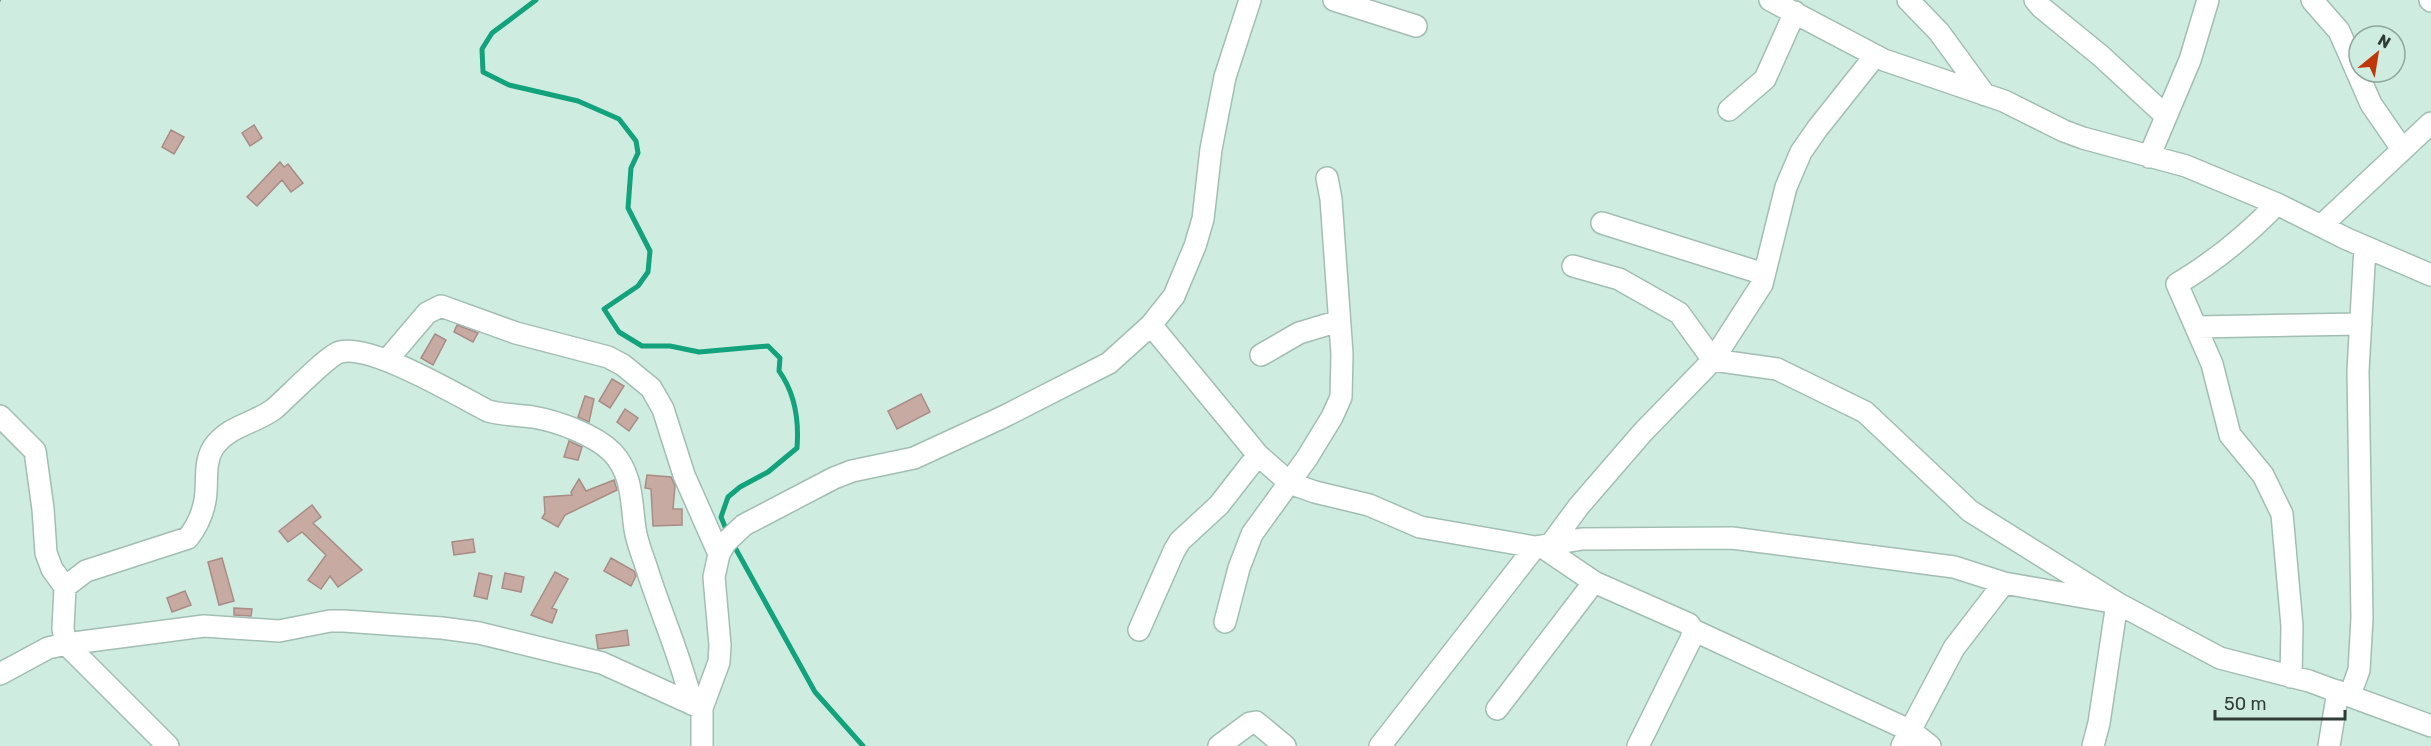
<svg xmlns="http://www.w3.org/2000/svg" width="2431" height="746" font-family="Rubik,sans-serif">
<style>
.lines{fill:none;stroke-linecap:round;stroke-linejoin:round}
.stream{stroke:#12a27c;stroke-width:5}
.building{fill:#c7aba3;stroke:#a88c85;stroke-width:1.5}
.minor-casing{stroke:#a2beb2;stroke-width:24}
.path{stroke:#80948c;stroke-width:3;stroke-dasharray:6 3;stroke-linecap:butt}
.minor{stroke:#fff;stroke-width:21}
</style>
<rect width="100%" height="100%" fill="#cfece0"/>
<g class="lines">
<path class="stream" d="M536,0L492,33L482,49L483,72L509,85L578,101L619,119L636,141L638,153L631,168L628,208L650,251L648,272L638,286L604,309L619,332L642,346H670L699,352L768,346L780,358L779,371C795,393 799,422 797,448L768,472L740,487L728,497L721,517L728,534
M732,542L815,692L863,746"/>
</g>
<path class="building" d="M254,125L262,138L250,146L242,133Z
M171,130L184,137L174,154L162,147Z
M280,162L284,167L288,164L303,183L291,192L282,180L257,206L247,197Z
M457,325L478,333L473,342L454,332Z
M435,334L446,340L433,365L421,358Z
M612,379L624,386L610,408L599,401Z
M921,394L930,412L897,429L888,411Z
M585,396L594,399L589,422L578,417Z
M625,409L638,418L629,431L617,422Z
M569,441L582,447L578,460L564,457Z
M647,475L671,477L675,486L673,509H682V525L653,526L651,489L645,488Z
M579,479L586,491L614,480L617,490L565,515L558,527L542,518L545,513L544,497L572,495L571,492Z
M312,505L321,517L313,523L362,570L338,587L330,576L321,589L308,580L326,555L302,532L288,542L279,531Z
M473,539L475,552L454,555L452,542Z
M222,558L234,601L219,605L208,562Z
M611,558L634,571L636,576L631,586L604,571Z
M555,572L568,579L552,608L557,610L552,623L531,615Z
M479,573L492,576L487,599L474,596Z
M505,573L524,577L521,592L502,588Z
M185,591L191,605L172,612L167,598Z
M234,608L252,609L251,616L234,615Z
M627,630L629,645L598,649L596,635Z"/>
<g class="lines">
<g class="minor-casing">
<path id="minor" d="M1334,0L1416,26
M1770,0L1884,60L2004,101L2064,131L2083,138L2186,166L2277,204L2347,239L2431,275
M1908,0L1939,32L1985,95
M2035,0L2041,7L2101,56L2166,116
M2312,0L2339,31L2371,104L2402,149
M2430,0L2431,1
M1729,110L1765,79L1795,12
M2149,157L2190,60L2208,0
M2277,204C2247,235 2214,262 2177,284L2212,364L2230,435L2263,475L2282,514L2292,626L2291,677
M1602,223L1764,274
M2321,226L2431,123
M1573,266L1619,279L1679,313L1713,360L1777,369L1865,412L1970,511L2117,603L2220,658L2309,681L2431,726
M1151,325L1258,455L1282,476L1295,485L1315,492L1369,505L1420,527L1535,547L1582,539L1732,538L1954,567L2004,583L2117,603
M2196,327L2361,324
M1261,355L1299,333L1339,321
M387,360L427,313L441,306L516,333L608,357L623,365L651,388L663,409L684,475L719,554
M0,416L35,451L43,509L46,553L52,569L65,587
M1551,544L1579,506L1643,432L1713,360L1762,284L1786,187L1801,152L1817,129L1875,56
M1541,546L1594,582L1689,624L1693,630L1691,639L1638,746
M1225,622L1239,568L1252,534L1307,458L1332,417L1341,397L1342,354L1331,199L1327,178
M1139,630L1174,551L1180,541L1219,505L1258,455
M1693,630L1911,731L1930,746
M0,674L48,648L66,644L204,626L279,631L330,621H344L442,628L479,633L602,663L701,708
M2350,695L2359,670L2362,618L2358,371L2365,247
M1497,709L1594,582
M168,746L66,644L63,629L65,587L86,571L188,538C198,525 205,509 206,492C207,477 205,461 213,448C229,425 254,424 274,409C287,398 328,355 340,352C372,344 457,395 488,411C503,415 518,415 533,417C557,421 595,435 612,452C633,474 631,502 635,529C637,543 643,556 647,569C661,614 681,657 692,704
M702,746V708L719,662L720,645L714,577L719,554L726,542L744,525L834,478L852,471L914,458L1003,417L1109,363L1151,325L1174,296L1195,246L1203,219L1211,149L1225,77L1250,0
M1219,746L1250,723L1256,722L1285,746
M1380,746L1535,547
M1902,746L1954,648L2004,583
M2093,746L2099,723L2117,603
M2329,746L2338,691"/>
</g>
<path class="path" d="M0,0H1"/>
<use href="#minor" class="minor"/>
</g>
<g transform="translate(2377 54) rotate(30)"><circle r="28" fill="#cfece0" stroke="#8fa69c" stroke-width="1.5"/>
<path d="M0-4.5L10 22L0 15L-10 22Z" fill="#bf3708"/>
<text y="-9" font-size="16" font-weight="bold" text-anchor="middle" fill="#303c37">N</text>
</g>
<path d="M2215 710v9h130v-9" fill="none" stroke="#303c37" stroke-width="3"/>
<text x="2224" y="710" font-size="18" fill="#303c37" stroke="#cfece0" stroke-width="4.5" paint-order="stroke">50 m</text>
</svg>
